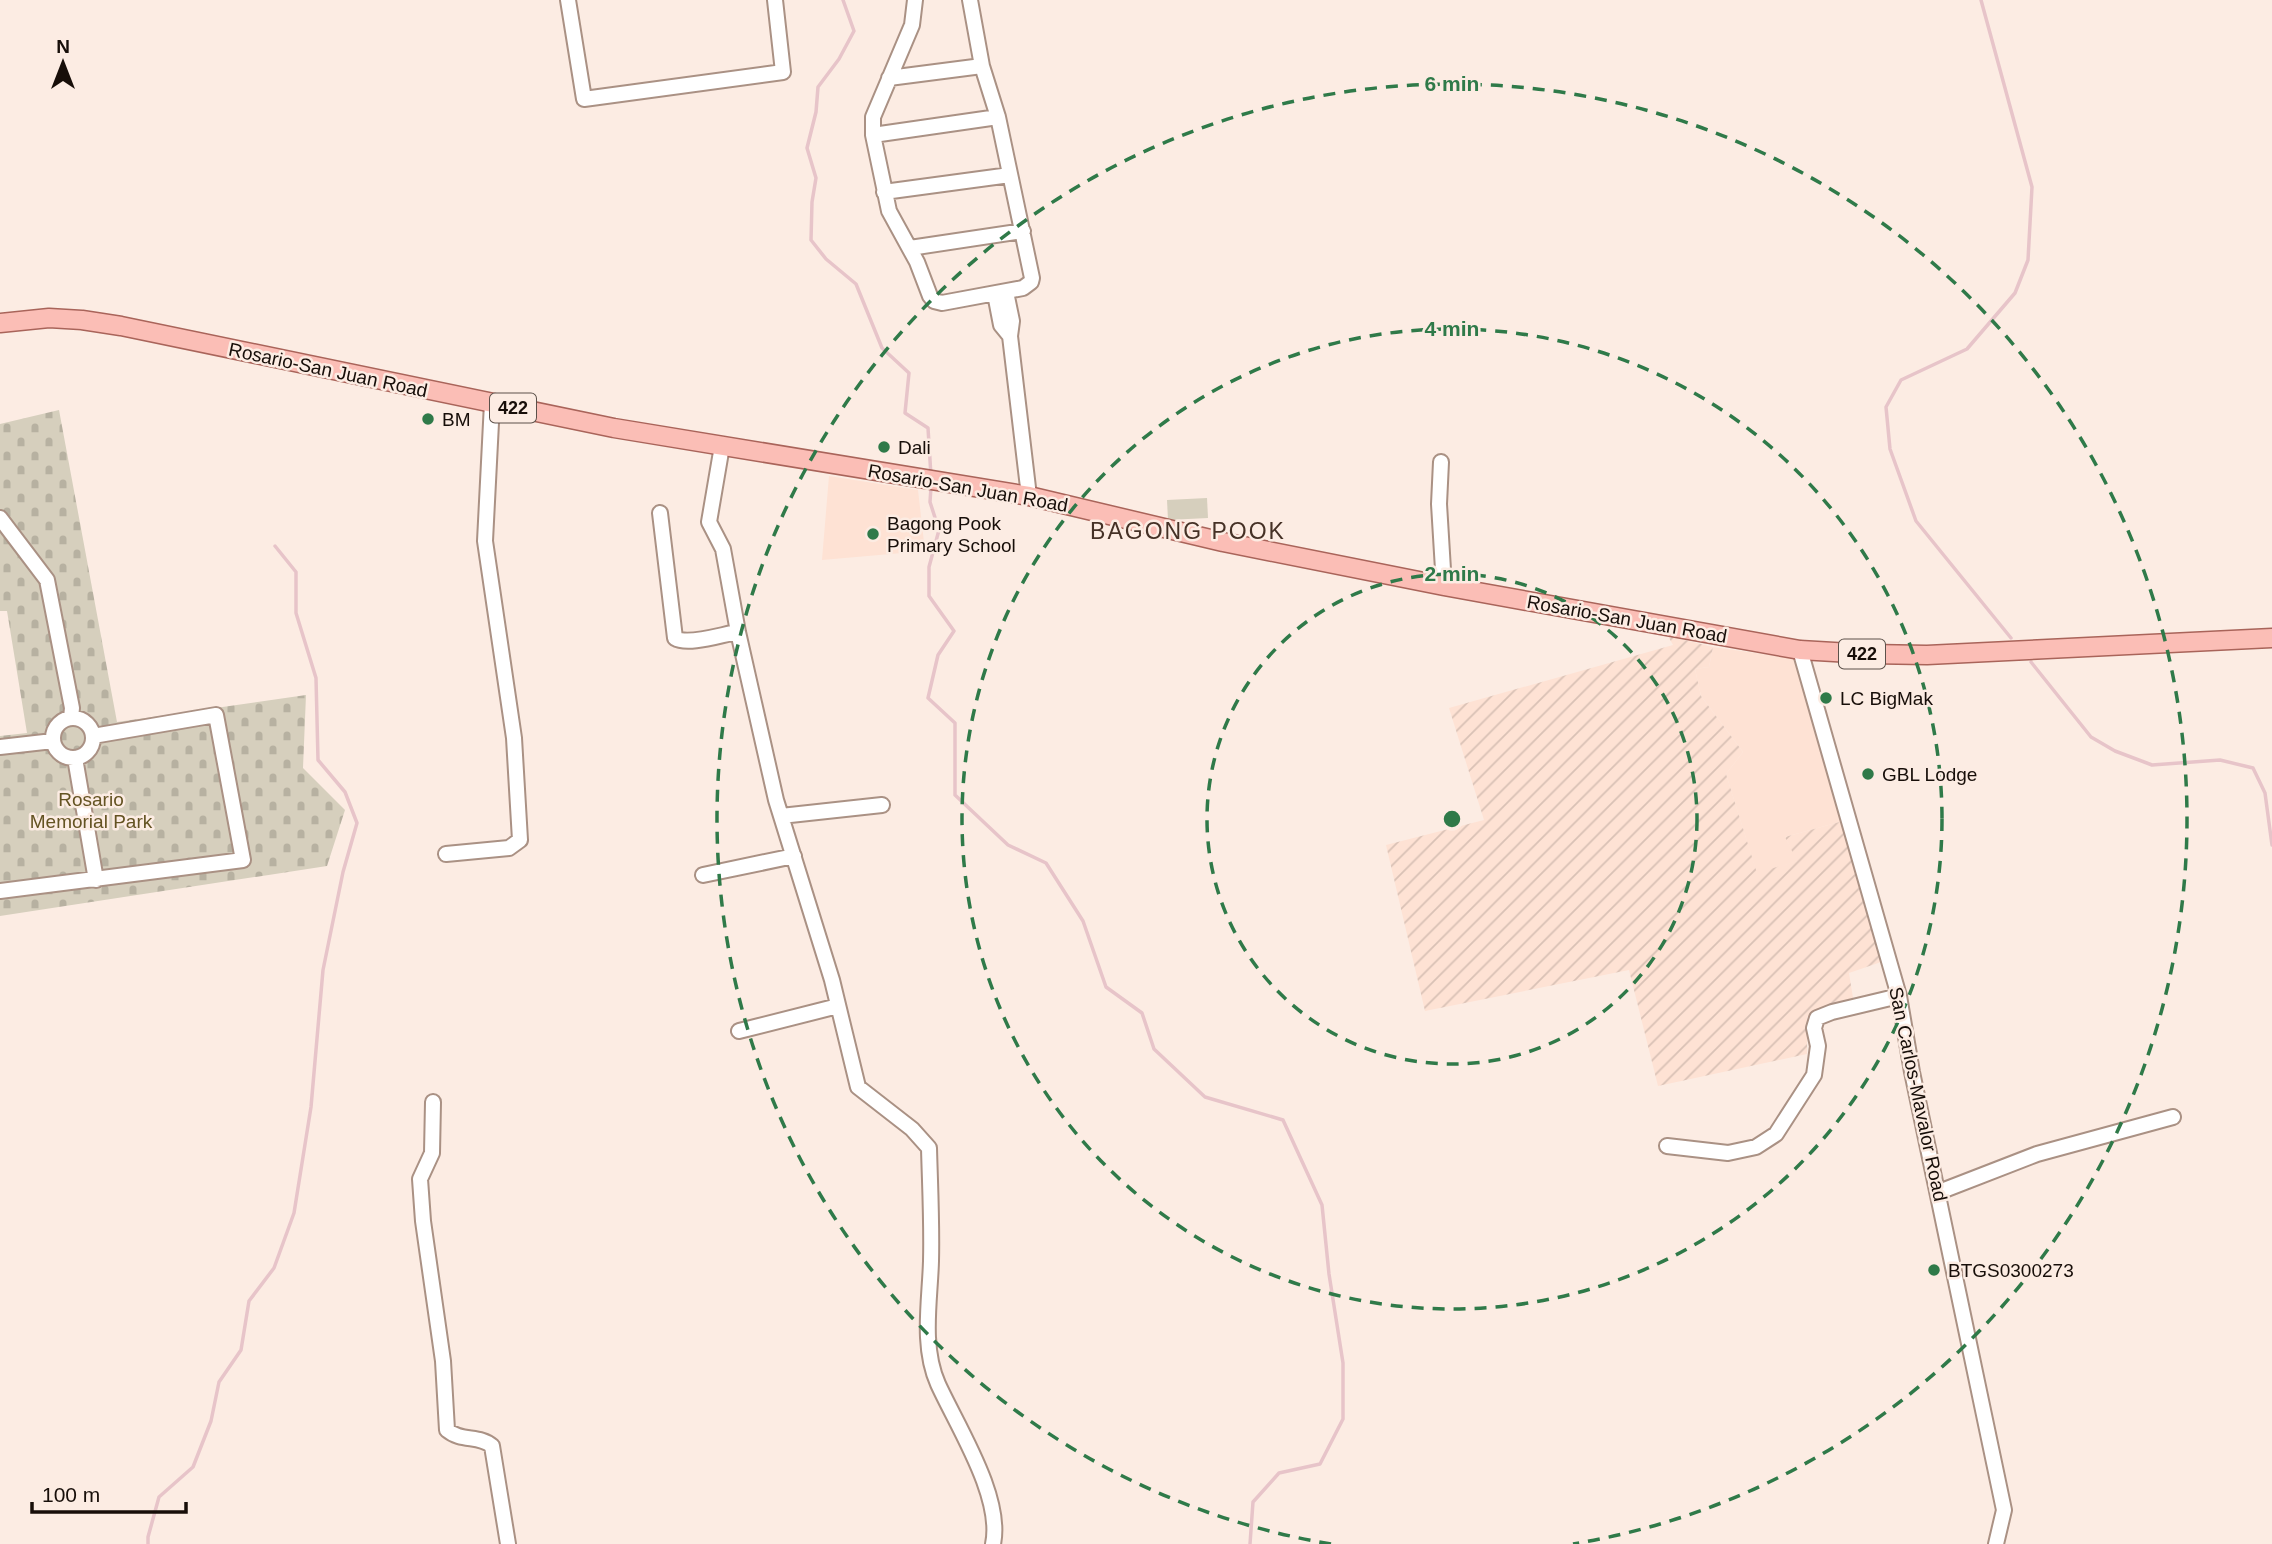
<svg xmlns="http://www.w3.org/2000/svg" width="2272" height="1544" font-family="Arial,sans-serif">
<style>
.built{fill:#fee2d4}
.industrial{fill:url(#industrial-furrows)}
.grass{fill:#d6cfbd}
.cemetery{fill:url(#cemetery-stones)}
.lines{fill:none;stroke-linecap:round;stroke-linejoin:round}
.stream{stroke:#e7c4c9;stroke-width:3.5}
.minor-casing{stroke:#aa9184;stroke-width:18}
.major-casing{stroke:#a9645a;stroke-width:21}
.minor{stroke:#fff;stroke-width:14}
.major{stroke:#fbbeb6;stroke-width:18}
.ring{fill:none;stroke:#2f7a49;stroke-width:3.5;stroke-dasharray:12 9}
.poi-dot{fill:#2f7a49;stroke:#fcece3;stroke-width:2.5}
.labels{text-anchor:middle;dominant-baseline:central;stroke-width:5;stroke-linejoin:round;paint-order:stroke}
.shield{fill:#fcece3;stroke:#5c514a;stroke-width:2}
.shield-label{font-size:18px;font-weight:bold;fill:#170e09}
.street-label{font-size:19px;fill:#170e09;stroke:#fcece3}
.poi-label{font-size:19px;fill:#170e09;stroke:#fcece3;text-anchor:start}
.park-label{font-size:19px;fill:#645322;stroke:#fcece3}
.quarter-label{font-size:23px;letter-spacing:2px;fill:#453126;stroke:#fcece3}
.centre{fill:#2f7a49;stroke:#fcece3;stroke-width:3.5}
.ring-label{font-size:21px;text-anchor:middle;font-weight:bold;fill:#2f7a49;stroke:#fcece3;stroke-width:5;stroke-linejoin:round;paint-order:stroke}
</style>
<defs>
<pattern id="industrial-furrows" width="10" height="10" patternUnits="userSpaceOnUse" patternTransform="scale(1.75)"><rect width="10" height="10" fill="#fee2d4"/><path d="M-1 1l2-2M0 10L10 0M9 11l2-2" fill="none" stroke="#d9c1b5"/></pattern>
<pattern id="cemetery-stones" width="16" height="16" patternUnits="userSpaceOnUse" patternTransform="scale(1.75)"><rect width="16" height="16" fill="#d6cfbd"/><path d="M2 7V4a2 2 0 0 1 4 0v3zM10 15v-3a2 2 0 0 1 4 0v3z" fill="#b7b1a1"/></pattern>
</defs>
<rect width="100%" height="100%" fill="#fcece3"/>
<path class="built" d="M829,476L918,490L925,551L822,560Z
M1713,647L1798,659L1843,821L1785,837L1798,861L1757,874L1726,774L1743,752L1701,696L1695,669L1709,667Z"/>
<path class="industrial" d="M1668,636L1713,647L1709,667L1695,669L1701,696L1743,752L1726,774L1757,873L1797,861L1785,837L1843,821L1884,961L1849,973L1854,1004L1807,1017V1054L1658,1086L1629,970L1425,1011L1386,845L1484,820L1449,708L1673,645Z"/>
<path class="grass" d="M1207,498L1208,518L1168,520L1167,500Z"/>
<path class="cemetery" d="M59,410L117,722L306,695L303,768L345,810L327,866L0,916V736L27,733L7,611H0V424Z"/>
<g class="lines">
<path class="stream" d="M843,0L854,31L839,59L818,87L816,112L807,148L816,178L812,202L811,240L826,259L856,284L882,348L909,373L905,413L928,428L931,476
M1981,0L2032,187L2028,260L2015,293L1967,349L1901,380L1886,407L1890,449L1916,521L2011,638
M931,487L930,502L939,530L929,567V596L954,631L938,655L928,698L955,723V795L1008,845L1046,863L1083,921L1106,987L1142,1013L1154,1049L1205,1097L1283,1120L1322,1205L1329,1274L1343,1363V1419L1320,1464L1279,1473L1253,1502L1250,1544
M2031,662L2091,737L2115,751L2152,765L2220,760L2253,768L2265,793L2272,845
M148,1544V1537L159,1497L193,1467L211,1421L219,1382L241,1350L249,1301L274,1268L294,1213L311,1107L323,970L343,872L357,823L345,792L318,760L316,678L296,613V572L275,546"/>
<g class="minor-casing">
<path id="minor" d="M568,0L584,99L783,72L775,0
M915,0L912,25L873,117V135L889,211L917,262L930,296L934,301L942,303L1023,288L1031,282L1032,278L998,117L982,66L970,0
M889,78L982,66
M873,135L998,117
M884,192L1010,175
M910,248L1023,231
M1006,292L1012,321L1010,336L1029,496
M995,294L1001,325L1010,336
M722,446L709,522L723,549L738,632L776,800L832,980L858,1087L912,1129L929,1148C930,1186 932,1224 931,1261C930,1300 921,1346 938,1384C957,1426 1003,1497 993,1544
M1441,462L1439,504L1444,586
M660,513L675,638C688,646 723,634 738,632
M0,518L47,580L72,708L71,718
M1800,650L1899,996L1912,1072L2004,1510L1996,1544
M53 738a20 20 0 1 1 40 0a20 20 0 1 1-40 0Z
M0,747L53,741
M75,758L96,880
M781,816L882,805
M446,854L509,848L520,840L514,738L485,541L492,403
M703,875L794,856
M0,891L243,860L216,715L93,736
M739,1031L838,1006
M433,1102L432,1153L420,1179L423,1221L443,1361L447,1430C461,1442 480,1435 492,1446L508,1544
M1667,1146L1728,1153L1756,1147L1776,1134L1814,1075L1818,1046L1814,1028L1817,1018L1832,1012L1899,996
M1939,1192L2037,1154L2173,1117"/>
</g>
<g class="major-casing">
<path id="major" d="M0,323L49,318L82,320L121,326L614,428L1029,496L1223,542L1444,586L1800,650L1868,654L1927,655L2272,638"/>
</g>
<use href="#minor" class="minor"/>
<use href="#major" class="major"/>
</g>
<g class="ring">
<circle cx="1452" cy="819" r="245"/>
<circle cx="1452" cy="819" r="490"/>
<path d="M1331 1544A735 735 0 1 1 1573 1544"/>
</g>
<g class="poi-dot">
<circle cx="428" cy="419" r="7"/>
<circle cx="884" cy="447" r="7"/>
<circle cx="873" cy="534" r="7"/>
<circle cx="1826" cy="698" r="7"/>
<circle cx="1868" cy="774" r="7"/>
<circle cx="1934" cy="1270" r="7"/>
</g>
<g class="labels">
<g class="shield">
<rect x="490" y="393.5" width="46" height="29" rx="5"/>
<rect x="1839" y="639.5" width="46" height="29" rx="5"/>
</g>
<g class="shield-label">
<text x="513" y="408">422</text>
<text x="1862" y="654">422</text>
</g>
<g class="street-label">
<text transform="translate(328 370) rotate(12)">Rosario-San Juan Road</text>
<text transform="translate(968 488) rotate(10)">Rosario-San Juan Road</text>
<text transform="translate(1627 619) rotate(10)">Rosario-San Juan Road</text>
<text transform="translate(1918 1094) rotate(78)">San Carlos-Mavalor Road</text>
</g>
<g class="poi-label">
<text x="442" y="419">BM</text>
<text x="898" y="447">Dali</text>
<text x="887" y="523">Bagong Pook<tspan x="887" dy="22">Primary School</tspan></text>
<text x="1840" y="698">LC BigMak</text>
<text x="1882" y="774">GBL Lodge</text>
<text x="1948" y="1270">BTGS0300273</text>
</g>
<g class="park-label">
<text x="91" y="799">Rosario<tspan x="91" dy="22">Memorial Park</tspan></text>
</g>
<g class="quarter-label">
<text x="1188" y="531">BAGONG POOK</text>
</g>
</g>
<circle cx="1452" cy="819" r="10" class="centre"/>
<g class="ring-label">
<text x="1452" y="91">6 min</text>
<text x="1452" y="336">4 min</text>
<text x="1452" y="581">2 min</text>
</g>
<g transform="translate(63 63)" stroke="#fcece3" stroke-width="5" paint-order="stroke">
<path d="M0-5L12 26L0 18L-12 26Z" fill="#170e09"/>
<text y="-10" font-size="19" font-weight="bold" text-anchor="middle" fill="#170e09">N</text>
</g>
<path d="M32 1502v10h154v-10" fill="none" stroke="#170e09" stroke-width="3.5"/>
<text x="42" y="1502" font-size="21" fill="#170e09" stroke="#fcece3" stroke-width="5" paint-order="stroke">100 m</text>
</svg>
